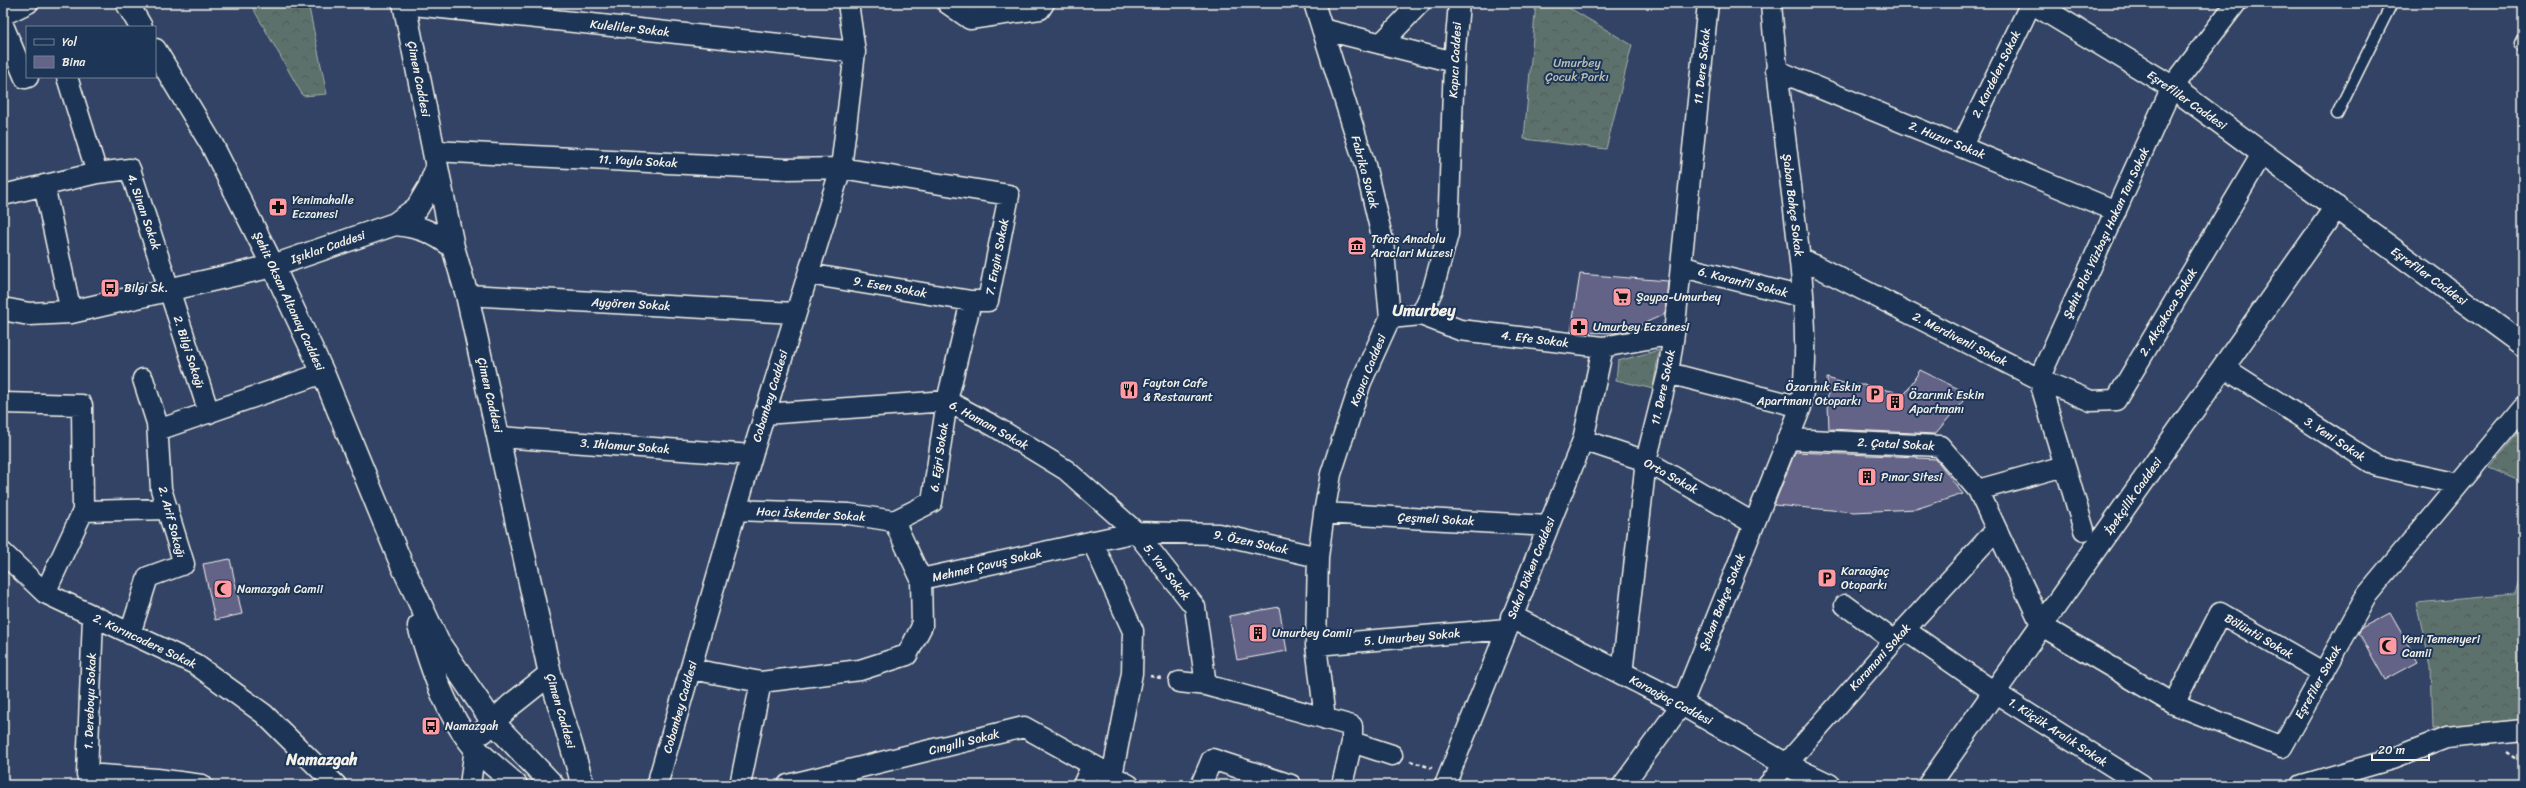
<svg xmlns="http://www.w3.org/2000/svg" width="2526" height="788" font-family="Sriracha,sans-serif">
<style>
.forest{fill:url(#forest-crowns);stroke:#a8b1aa}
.building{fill:#636488;stroke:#f4f1e8}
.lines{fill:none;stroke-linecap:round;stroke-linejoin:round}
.lane-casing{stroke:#f4f1e8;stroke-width:13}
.street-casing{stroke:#f4f1e8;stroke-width:23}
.secondary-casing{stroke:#f4f1e8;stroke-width:25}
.path{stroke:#f4f1e8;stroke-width:2.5;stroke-dasharray:4 3;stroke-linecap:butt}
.lane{stroke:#1d3557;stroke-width:10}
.street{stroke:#1d3557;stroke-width:20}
.secondary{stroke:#1d3557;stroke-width:22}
.labels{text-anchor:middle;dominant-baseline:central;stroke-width:4;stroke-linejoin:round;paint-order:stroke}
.street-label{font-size:12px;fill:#f4f1e8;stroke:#1d3557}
.park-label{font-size:12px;fill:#b8beb6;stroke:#1d3557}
.poi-label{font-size:12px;fill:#f4f1e8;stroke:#1d3557;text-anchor:start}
.district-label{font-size:16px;font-weight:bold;fill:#f4f1e8;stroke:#1d3557}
</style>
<defs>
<pattern id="forest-crowns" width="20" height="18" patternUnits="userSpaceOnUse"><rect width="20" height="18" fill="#5d716c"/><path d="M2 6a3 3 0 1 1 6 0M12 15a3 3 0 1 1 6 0" fill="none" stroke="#525a57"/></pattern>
</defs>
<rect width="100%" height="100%" fill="#324366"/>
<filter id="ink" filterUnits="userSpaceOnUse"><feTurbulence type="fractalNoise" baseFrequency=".025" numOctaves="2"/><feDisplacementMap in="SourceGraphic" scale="8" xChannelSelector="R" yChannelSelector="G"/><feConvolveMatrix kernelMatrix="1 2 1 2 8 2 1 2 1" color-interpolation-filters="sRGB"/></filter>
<g filter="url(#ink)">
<path class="forest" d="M250,3H308L327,94L303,96Z
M1536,3H1561L1632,45L1606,149L1524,139Z
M1659,350L1653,389L1616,380L1618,361Z
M2523,426V482L2489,468Z
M2523,566V723L2433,729L2431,667L2416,603L2515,594Z"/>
<path class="building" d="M1580,274L1668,281L1665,314L1629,330L1614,333L1571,332Z
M1920,370L1969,394L1935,434L1829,429L1827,378L1850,385H1864L1905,394Z
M1795,452L1918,457L1917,458L1936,459L1963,494L1916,509L1854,512L1774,505Z
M230,559L242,614L215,620L203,564Z
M1279,607L1287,651L1237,660L1229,616Z
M2390,613L2418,662L2385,680L2359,633L2361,628Z"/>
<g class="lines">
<g class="lane-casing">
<path id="lane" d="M2520,44L2523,38
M2337,114L2392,3"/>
</g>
<g class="street-casing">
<path id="street" d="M947,3L970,19L1040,9L1044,3
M1314,3L1365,165L1383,241L1390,318
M2236,3L2172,87L2039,379L2091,401L2116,400L2262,154
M404,4L855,52
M3,15L28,3
M3,25L25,78L28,77
M1322,29L1454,62
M1381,44L1420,3
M1776,70L2116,211
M67,77L97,173L130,169L209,413
M1962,146L2031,3
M434,151L786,169L841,168L1009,195L988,301H971L808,274
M44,185L71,312
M3,195L97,173
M1800,258L2039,379L2084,530
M1683,267L1803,297
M467,295L795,313
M1421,315L1460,330L1603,347L1674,334
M2223,367L2377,466L2459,484
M1668,373L1801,407
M3,403L82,405L83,511L45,593
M764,414L947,401L994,426L1066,470L1136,532L1195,607L1206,685L1352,726V742L1342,785
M158,430L323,373
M499,437L752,455
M1787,439L1940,446L1978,490L2042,626L2174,704L2282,747L2367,595L2523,407
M1583,440L1646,461L1753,523
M1978,490L2064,466
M736,510L849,514L894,521L921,579
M83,511L168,509
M1324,513L1548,526
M894,521L932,502L947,401L971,301
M1092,541L1133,631L1132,673L1112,776
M3,553L45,593L195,664L264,714L336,785
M1845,605L1894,641
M1905,630L1994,692L2142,785
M130,634L148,577L184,564L161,489L157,423L143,379
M1316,645L1507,629
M691,669L761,682L860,670L907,655L922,626L921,579L1136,532L1218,534L1318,557
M1622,674L1646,461L1668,373L1674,334L1708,3
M1179,682L1206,685
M2174,704L2220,613L2324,673
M1325,719L1316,645L1318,557L1324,513L1331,474L1361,382L1390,318L1421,315L1433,289L1448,234L1454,62L1459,3
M1352,742L1392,755
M87,774L157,779L202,785
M90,785L87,774L93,617
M470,785L475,747
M657,785L752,455L841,168L855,52L848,3
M740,785L761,682
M788,785L1024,727L1129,785
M1083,785L1092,765
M1201,785L1212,759L1291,785
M1445,785L1583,440L1603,347
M1623,785L1682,704L1801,407C1811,343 1801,266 1793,202C1785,136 1776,70 1771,3
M1768,785L1894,641L1995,531
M2302,785L2392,759L2446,738L2523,730"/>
</g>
<g class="secondary-casing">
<path id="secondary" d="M127,3L141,27
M404,3L453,247L467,295L550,674L583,785
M2033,3L2172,87L2523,345
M155,50L212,145L273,266L323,373L401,563L438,642L492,721L553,785
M395,224C418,226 434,232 453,247
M3,309L29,314L71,312L273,266L395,224L417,208L429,188L437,167
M1512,617L1682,704L1785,764L1829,785
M419,626C431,667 446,715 475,748C487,761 503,773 516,785
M483,732L511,705L550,674
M1929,785L2336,207"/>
</g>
<path class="path" d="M1150,676L1161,678
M2507,752L2523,763
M1410,761L1432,768"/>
<use href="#lane" class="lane"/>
<use href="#street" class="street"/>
<use href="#secondary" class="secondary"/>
</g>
</g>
<defs>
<g id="pharmacy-square" transform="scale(1)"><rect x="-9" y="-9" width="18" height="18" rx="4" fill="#ff9aa2" stroke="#1d3557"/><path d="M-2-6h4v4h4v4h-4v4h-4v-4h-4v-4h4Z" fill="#111"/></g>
<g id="museum-square" transform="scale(1)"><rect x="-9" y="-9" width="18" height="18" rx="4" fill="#ff9aa2" stroke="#1d3557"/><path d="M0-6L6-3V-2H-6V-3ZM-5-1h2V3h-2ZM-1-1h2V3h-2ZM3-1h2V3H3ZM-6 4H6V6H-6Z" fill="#111"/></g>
<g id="bus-square" transform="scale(1)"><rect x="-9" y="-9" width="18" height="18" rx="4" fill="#ff9aa2" stroke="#1d3557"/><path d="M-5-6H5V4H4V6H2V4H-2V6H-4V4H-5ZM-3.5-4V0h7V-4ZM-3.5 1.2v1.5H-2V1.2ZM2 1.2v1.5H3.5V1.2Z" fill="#111"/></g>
<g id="supermarket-square" transform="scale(1)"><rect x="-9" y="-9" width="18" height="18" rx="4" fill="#ff9aa2" stroke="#1d3557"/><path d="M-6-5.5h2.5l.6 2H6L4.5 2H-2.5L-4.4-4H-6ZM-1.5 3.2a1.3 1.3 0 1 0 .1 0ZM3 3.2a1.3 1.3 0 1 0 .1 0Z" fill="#111"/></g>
<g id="restaurant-square" transform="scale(1)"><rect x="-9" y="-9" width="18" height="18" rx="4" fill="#ff9aa2" stroke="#1d3557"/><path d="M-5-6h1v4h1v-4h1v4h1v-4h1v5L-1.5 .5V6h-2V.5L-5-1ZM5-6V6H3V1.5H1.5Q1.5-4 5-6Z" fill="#111"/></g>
<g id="parking-square" transform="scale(1)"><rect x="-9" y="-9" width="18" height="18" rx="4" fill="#ff9aa2" stroke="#1d3557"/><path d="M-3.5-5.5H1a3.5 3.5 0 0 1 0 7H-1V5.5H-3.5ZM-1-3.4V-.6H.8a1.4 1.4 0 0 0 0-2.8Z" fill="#111"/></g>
<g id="building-square" transform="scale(1)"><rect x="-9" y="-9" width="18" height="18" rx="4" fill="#ff9aa2" stroke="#1d3557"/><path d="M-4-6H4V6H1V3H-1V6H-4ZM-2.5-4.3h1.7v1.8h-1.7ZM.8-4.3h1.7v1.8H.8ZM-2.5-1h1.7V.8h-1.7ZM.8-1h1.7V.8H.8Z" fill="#111"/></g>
<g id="mosque-square" transform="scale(1)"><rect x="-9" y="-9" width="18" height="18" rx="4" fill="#ff9aa2" stroke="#1d3557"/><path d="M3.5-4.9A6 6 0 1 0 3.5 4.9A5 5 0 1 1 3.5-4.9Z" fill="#111"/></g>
</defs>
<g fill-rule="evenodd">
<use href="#pharmacy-square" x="278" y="207"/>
<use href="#museum-square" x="1357" y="246"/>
<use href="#bus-square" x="110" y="288"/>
<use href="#supermarket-square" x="1622" y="297"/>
<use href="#pharmacy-square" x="1579" y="327"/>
<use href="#restaurant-square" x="1129" y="390"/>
<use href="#parking-square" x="1875" y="394"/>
<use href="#building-square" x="1895" y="402"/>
<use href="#building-square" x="1867" y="477"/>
<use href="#parking-square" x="1827" y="578"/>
<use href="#mosque-square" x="223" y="589"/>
<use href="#building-square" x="1258" y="633"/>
<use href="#mosque-square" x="2388" y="646"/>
<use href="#bus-square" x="431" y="726"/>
</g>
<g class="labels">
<g class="street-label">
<text transform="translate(630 28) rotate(6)">Kuleliler Sokak</text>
<text transform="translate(1455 60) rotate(-87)">Kapıcı Caddesi</text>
<text transform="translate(1702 66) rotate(-84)">11. Dere Sokak</text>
<text transform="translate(1996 74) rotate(-64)">2. Kardelen Sokak</text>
<text transform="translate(419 79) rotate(79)">Çimen Caddesi</text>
<text transform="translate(2187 100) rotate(35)">Eşrefliler Caddesi</text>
<text transform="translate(1947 140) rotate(22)">2. Huzur Sokak</text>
<text transform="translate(638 161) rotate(3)">11. Yayla Sokak</text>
<text transform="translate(1365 172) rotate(75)">Fabrika Sokak</text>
<text transform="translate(1793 205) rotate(83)">Şaban Bahçe Sokak</text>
<text transform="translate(144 212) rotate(71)">4. Sinan Sokak</text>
<text transform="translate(2106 233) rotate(-65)">Şehit Plot Yüzbaşı Hakan Tan Sokak</text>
<text transform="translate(328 247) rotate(-19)">Işıklar Caddesi</text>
<text transform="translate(997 257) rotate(-79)">7. Engin Sokak</text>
<text transform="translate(2429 276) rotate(36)">Eşrefiler Caddesi</text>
<text transform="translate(1743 282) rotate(14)">6. Karanfil Sokak</text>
<text transform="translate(890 287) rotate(10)">9. Esen Sokak</text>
<text transform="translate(289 301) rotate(65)">Şehit Oksan Altanay Caddesi</text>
<text transform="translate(631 304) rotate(3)">Aygören Sokak</text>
<text transform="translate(2168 312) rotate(-59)">2. Akçakoca Sokak</text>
<text transform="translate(1535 339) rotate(7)">4. Efe Sokak</text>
<text transform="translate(1960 339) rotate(27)">2. Merdivenli Sokak</text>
<text transform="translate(189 352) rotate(72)">2. Bilgi Sokağı</text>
<text transform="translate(1368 370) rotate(-68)">Kapıcı Caddesi</text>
<text transform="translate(1663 387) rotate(-78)">11. Dere Sokak</text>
<text transform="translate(490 395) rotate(77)">Çimen Caddesi</text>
<text transform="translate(770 396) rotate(-73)">Cobanbey Caddesi</text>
<text transform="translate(989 425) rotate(29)">6. Hamam Sokak</text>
<text transform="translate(2335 439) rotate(33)">3. Yeni Sokak</text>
<text transform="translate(1896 444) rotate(3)">2. Çatal Sokak</text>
<text transform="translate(625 446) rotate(4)">3. Ihlamur Sokak</text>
<text transform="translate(939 457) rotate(-82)">6. Eğri Sokak</text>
<text transform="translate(1671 476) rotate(29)">Orta Sokak</text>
<text transform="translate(2133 496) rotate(-55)">İpekçilik Caddesi</text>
<text transform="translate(811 514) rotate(3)">Hacı İskender Sokak</text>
<text transform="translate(1436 519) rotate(3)">Çeşmeli Sokak</text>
<text transform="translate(172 522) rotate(75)">2. Arif Sokağı</text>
<text transform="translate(1251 542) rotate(12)">9. Özen Sokak</text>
<text transform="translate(987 565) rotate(-13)">Mehmet Çavuş Sokak</text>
<text transform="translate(1531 568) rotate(-68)">Sakal Döken Caddesi</text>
<text transform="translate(1167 572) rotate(52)">5. Yan Sokak</text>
<text transform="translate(1722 602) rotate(-68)">Şaban Bahçe Sokak</text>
<text transform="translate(2259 636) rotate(30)">Bölüntü Sokak</text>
<text transform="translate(1412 637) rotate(-5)">5. Umurbey Sokak</text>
<text transform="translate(145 641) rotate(25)">2. Karıncadere Sokak</text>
<text transform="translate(1880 657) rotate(-48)">Karamani Sokak</text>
<text transform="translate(2318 682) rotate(-61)">Eşrefiler Sokak</text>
<text transform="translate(1671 700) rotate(28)">Karaağaç Caddesi</text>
<text transform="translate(90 701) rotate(-88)">1. Dereboyu Sokak</text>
<text transform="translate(680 707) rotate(-74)">Cobanbey Caddesi</text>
<text transform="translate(561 711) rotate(74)">Çimen Caddesi</text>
<text transform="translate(2058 732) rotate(33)">1. Küçük Aralık Sokak</text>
<text transform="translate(964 742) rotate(-14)">Cıngıllı Sokak</text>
</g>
<g class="park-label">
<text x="1577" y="63">Umurbey<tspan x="1577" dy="14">Çocuk Parkı</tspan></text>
</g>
<g class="poi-label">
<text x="292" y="200">Yenimahalle<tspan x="292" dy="14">Eczanesi</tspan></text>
<text x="1371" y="239">Tofas Anadolu<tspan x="1371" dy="14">Araclari Muzesi</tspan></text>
<text x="124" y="288">Bilgi Sk.</text>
<text x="1636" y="297">Şaypa-Umurbey</text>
<text x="1593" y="327">Umurbey Eczanesi</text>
<text x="1143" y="383">Fayton Cafe<tspan x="1143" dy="14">&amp; Restaurant</tspan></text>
<text x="1861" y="387" text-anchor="end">Özarınık Eskin<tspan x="1861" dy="14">Apartmanı Otoparkı</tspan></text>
<text x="1909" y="395">Özarınık Eskin<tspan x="1909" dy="14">Apartmanı</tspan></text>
<text x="1881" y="477">Pınar Sitesi</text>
<text x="1841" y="571">Karaağaç<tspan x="1841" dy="14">Otoparkı</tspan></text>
<text x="237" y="589">Namazgah Camii</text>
<text x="1272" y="633">Umurbey Camii</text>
<text x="2402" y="639">Yeni Temenyeri<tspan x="2402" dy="14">Camii</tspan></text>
<text x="445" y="726">Namazgah</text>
</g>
<g class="district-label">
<text x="1424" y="310">Umurbey</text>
<text x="322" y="759">Namazgah</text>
</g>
</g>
<rect width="2526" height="788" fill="none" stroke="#1d3557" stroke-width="16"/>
<rect x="8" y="8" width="2510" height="772" fill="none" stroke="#f4f1e8" stroke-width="1.5" filter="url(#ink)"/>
<rect x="26" y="26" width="130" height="52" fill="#1d3557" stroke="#738091"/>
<rect x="34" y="39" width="20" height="6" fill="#1d3557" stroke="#738091"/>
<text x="62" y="46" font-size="12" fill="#f4f1e8">Yol</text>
<rect x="34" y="56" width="20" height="12" fill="#636488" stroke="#738091"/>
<text x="62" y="66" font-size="12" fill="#f4f1e8">Bina</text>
<path d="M2372 754v6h57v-6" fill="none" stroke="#f4f1e8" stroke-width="2"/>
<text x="2378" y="754" font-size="12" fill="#f4f1e8" stroke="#1d3557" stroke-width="3" paint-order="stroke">20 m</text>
</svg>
